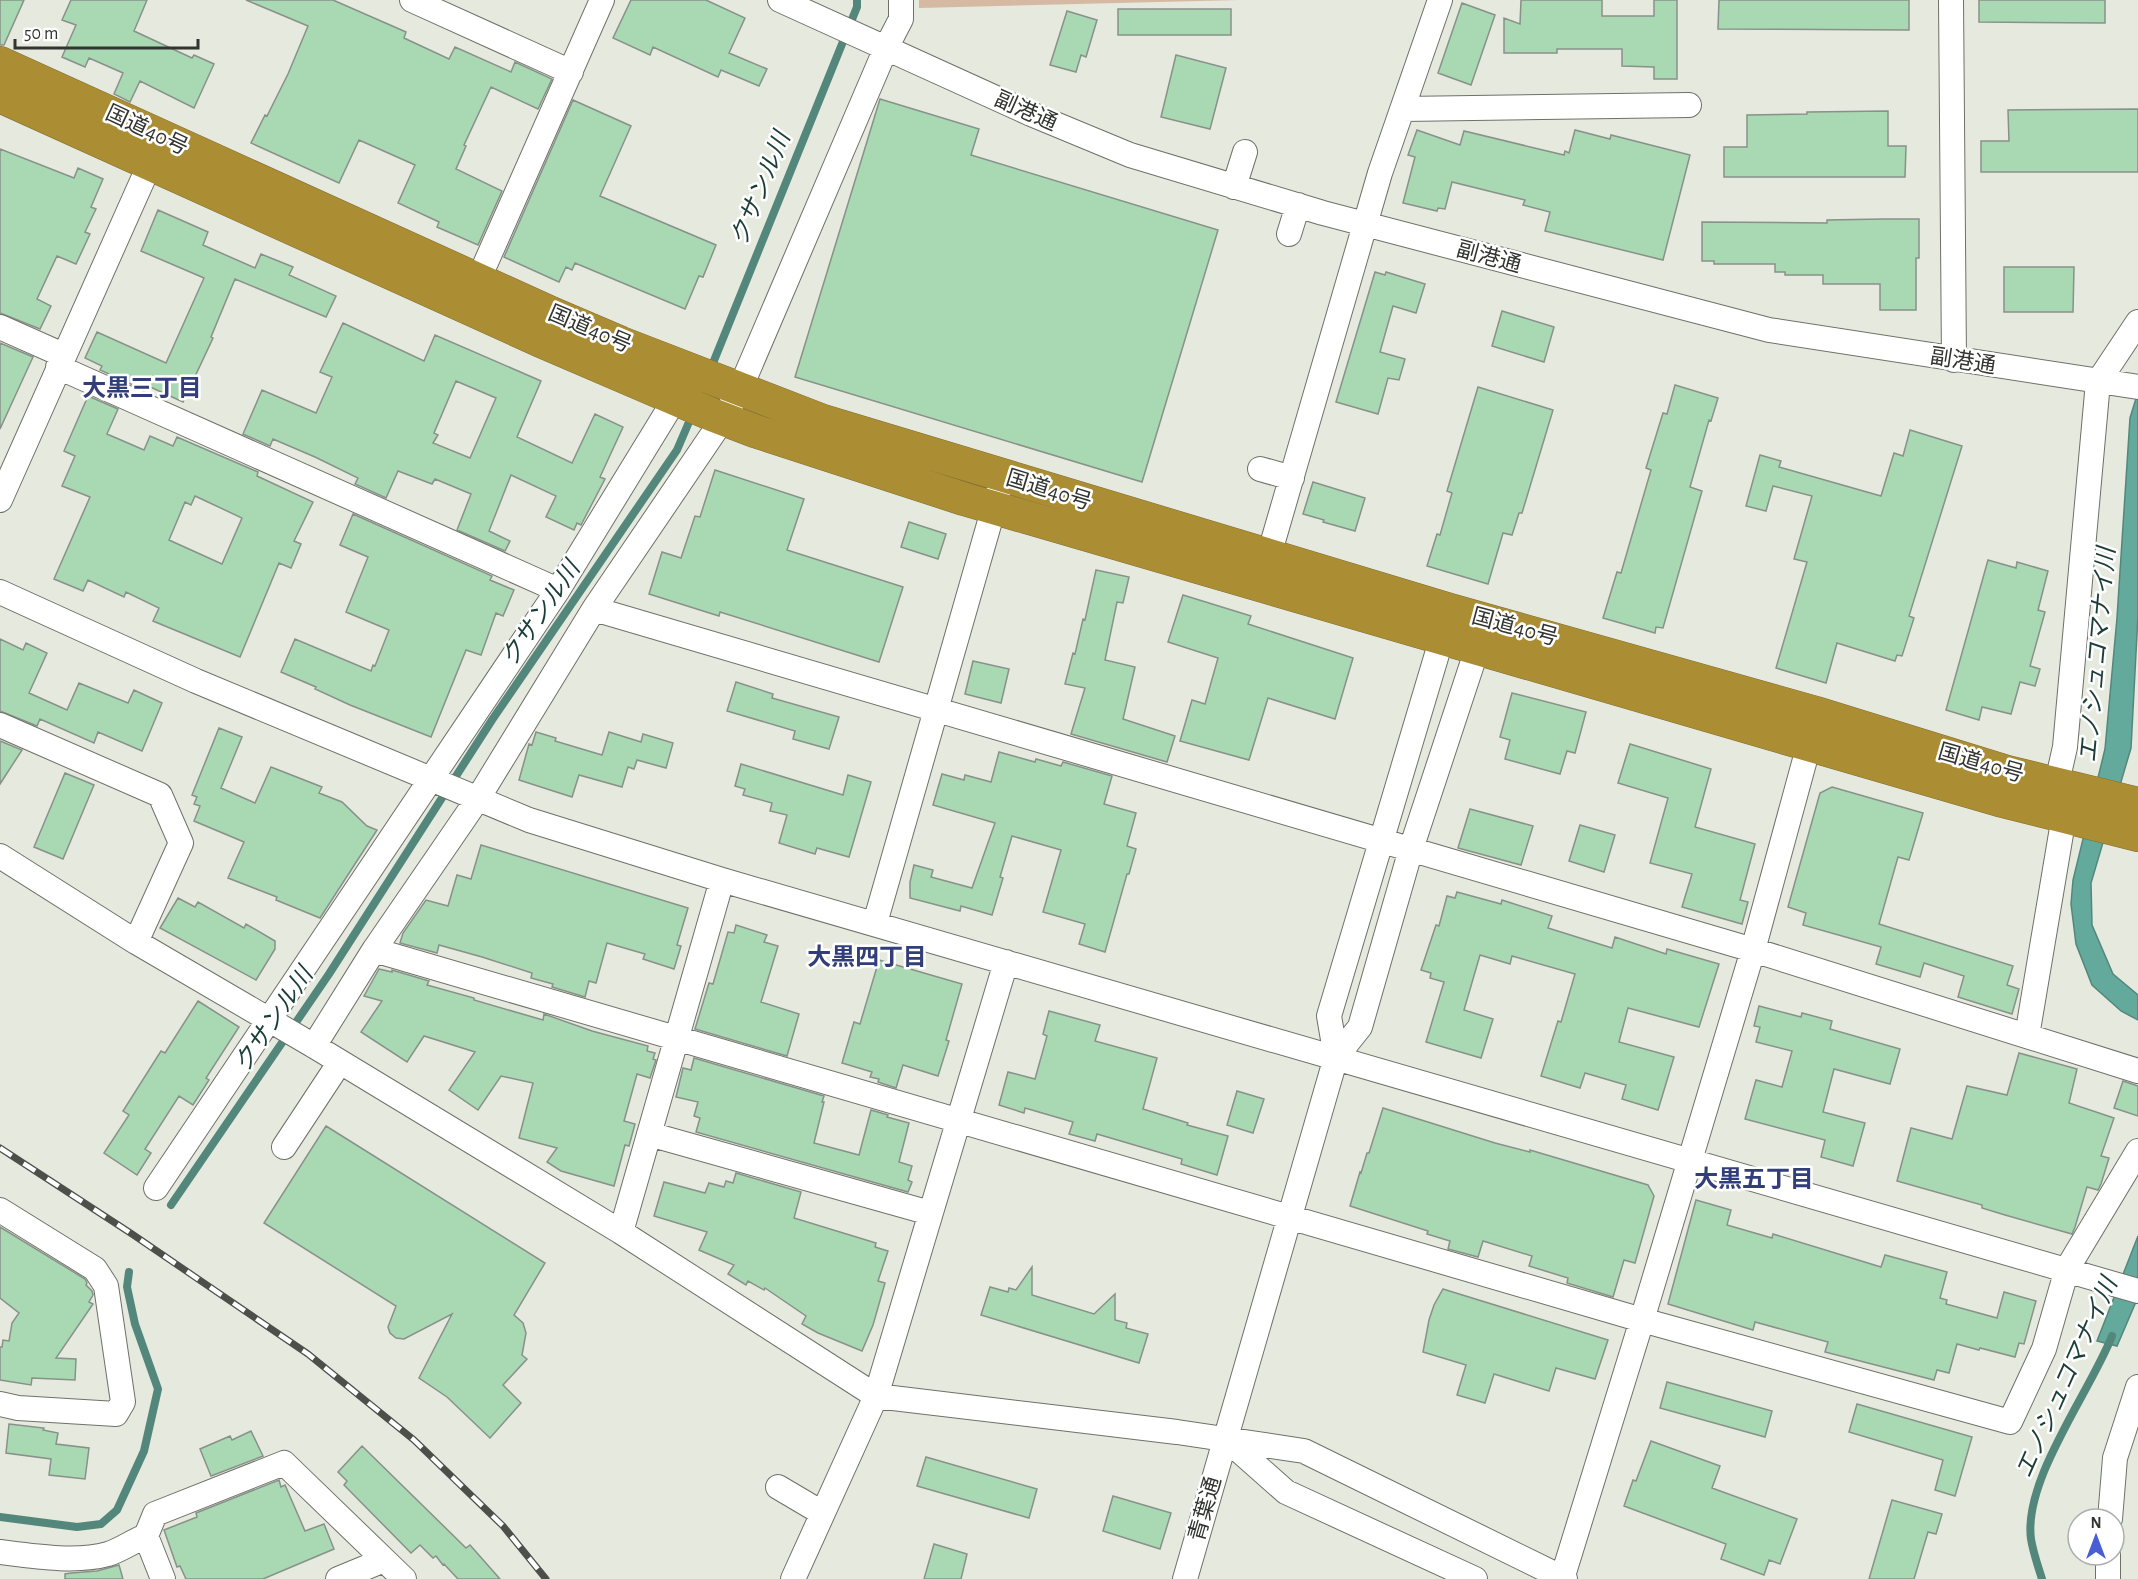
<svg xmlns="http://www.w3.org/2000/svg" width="2138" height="1579" font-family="'Alegreya Sans','Noto Sans JP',sans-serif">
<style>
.green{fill:#d6b9a2}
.water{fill:#63aa9d;stroke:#54877c;stroke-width:1.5}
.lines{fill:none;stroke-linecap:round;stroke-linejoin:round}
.stream{stroke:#54877c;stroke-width:8}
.building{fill:#a8d9b2;stroke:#88918a;stroke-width:1.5;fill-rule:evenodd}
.minor-casing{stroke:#6f7168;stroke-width:26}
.highway-casing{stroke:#816e33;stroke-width:34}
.minor{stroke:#fff;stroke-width:24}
.highway{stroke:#ab8d34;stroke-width:33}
.rail-casing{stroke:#4d4f4a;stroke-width:7}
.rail{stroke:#fff;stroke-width:4.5;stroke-dasharray:14;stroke-linecap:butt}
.labels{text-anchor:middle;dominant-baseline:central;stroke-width:5;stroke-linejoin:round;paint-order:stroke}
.street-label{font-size:22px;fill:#323430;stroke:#fff}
.water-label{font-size:24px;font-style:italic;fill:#1a3d37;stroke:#fff}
.neighbourhood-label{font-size:24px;font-weight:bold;fill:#313e79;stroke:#fff}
</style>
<rect width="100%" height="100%" fill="#e5e9de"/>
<path class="green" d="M919,0H1240L919,8Z"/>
<path class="water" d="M2138,392V615L2131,748L2091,883L2092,925L2113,974L2138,995V1020L2121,1011L2092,985L2076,944L2071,904L2073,880L2105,749L2117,618L2130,418Z
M2138,1236V1297L2117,1346L2097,1341Z"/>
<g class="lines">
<path class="stream" d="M711,368L857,7V0
M171,1205L329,974L492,720L677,450L692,415
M0,1517L77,1527L101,1524L117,1510L144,1451L158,1389L135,1324L127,1287L129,1272
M2042,1579C2038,1566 2033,1552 2031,1539C2023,1480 2090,1392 2112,1336"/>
</g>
<path class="building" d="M0,0H24L4,45H0Z
M71,0H147L134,31L192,58L194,55L214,64L194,108L140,81L130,102L114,94L123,73L89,58L85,67L62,57L76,25L62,20Z
M246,0H333L406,32L404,38L449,59L455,47L511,72L515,62L552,79L538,109L491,87L464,145L466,146L456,169L502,191L478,245L437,227L439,222L398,203L415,165L359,140L339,183L251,143L265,115L267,116L288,74L308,26Z
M631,0H706L745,18L729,53L767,69L759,86L721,70L718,77L653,47L650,55L613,38Z
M1521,0H1602V16H1654V0H1677V79H1654V67L1622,66V49H1557V53H1504V18L1520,24Z
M1719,0H1909V30L1718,29Z
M1979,0H2105V23L1979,22Z
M1462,3L1495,15L1471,85L1438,73Z
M1118,9H1231V35H1118Z
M1067,11L1097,20L1086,57L1081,55L1076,72L1050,65Z
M1176,55L1226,68L1210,129L1161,117Z
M880,99L979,129L971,155L1218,230L1142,482L795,377Z
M573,100L631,126L600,196L716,245L703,277L699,276L685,309L575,263L572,270L566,267L559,282L504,257Z
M2138,109V172H1981V141H2009L2008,110Z
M1888,111V146H1906L1905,177H1724V147H1747V115L1807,114V112Z
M1417,130L1460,145L1464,131L1564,155L1565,151L1569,153L1575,130L1610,139L1611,135L1690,155L1663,260L1545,231L1550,212L1523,205L1525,200L1452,182L1445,209L1438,208L1437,211L1403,203L1415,157L1408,155Z
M0,149L74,178L78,168L103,179L91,207L96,209L85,232L90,234L76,264L57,256L37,299L51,306L40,329L0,313Z
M158,210L208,232L203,245L255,268L261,254L293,267L289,275L336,296L326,317L235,279L211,337L213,338L183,402L146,385L144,390L100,370L102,366L85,358L97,332L166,363L204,278L141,251Z
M1884,219H1919V258H1916V310H1880V284H1823V275H1785V272H1775V264H1714V261H1702V222L1827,223V220Z
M2004,267H2074L2073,312H2004Z
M1375,272L1385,275L1386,272L1425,284L1416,313L1393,306L1380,352L1405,359L1399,380L1388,378L1378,414L1336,402Z
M1502,311L1554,327L1544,362L1492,346Z
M343,323L424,361L435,335L541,381L517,437L572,463L595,414L623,427L600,477L605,479L581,525L577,523L574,530L546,517L556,496L511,475L489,531L510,541L505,551L457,530L471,494L435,479L432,484L398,471L386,498L355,484L358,478L315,457L273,439L270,446L243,434L262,390L316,413L332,377L320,372ZM456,381L496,398L470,458L433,443L438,435L434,433Z
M0,343L33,357L0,429Z
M1675,385L1718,398L1711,421L1709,420L1690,487L1702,491L1663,628L1656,627L1655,633L1603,618L1617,572L1621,573L1651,470L1646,468L1663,413L1667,414Z
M1478,387L1553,410L1522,513H1519L1512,535L1503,533L1488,584L1427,566L1437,534L1440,535L1452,493L1447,491Z
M88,396L118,409L107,434L144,450L150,436L173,446L177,437L258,472L257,476L313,502L294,541L301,544L291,568L279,563L240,657L153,621L159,608L126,592L124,597L88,580L83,591L54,579L90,497L62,486L75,456L64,451ZM195,496L242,518L222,564L169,540L185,502L191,505Z
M1910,430L1962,446L1909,616L1914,618L1902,656L1897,655L1895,661L1837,643L1826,683L1776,668L1807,562L1794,559L1812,496L1773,486L1766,511L1746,506L1760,455L1781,461L1779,467L1881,496L1894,453L1903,456Z
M715,470L804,499L787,550L903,587L879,662L720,612L719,616L649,594L662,552L681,558L695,516L700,517Z
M1313,482L1365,498L1355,531L1323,522L1324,520L1303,514Z
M353,514L492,576L490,580L514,590L503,616L496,613L481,655L466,650L431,737L350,705L315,689L316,687L281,672L295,639L371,671L373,665L375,666L389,630L346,612L368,557L340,545Z
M909,522L946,534L938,559L901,547Z
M1988,560L2016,568L2017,562L2048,571L2038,610L2045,612L2030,666L2040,669L2035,686L2020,682L2011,714L1982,707L1979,720L1946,710Z
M1096,570L1129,577L1123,603L1117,602L1105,660L1135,667L1123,719L1175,736L1167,762L1071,734L1085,688L1065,684L1073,653L1075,654L1083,619L1085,620Z
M1183,595L1251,616L1248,624L1353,658L1335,719L1268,698L1249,760L1180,741L1192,700L1205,704L1218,658L1168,642Z
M0,639L23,650L26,643L47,653L29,693L67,710L79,683L128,703L134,690L162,703L142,751L98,732L94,743L40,719L37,726L0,711Z
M973,661L1009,669L1001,703L965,694Z
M736,682L773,694L772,698L839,717L829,749L793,739L795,731L727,711Z
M1512,693L1586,712L1575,753L1567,751L1560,774L1505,759L1510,740L1500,737Z
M219,728L242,737L221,788L255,803L271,767L322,787L319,793L342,802L367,826L377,830L320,918L276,900L277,897L228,878L244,842L194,821L200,806L194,804L197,797L192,795Z
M536,732L556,738L555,741L602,755L609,732L641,742L643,734L673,743L666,768L637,760L634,769L628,767L622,787L579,775L572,797L519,780L529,744L532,745Z
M0,741L22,750L0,784Z
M1630,744L1711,769L1695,827L1755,844L1740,900L1748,902L1742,924L1682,907L1692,874L1650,863L1668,798L1618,783Z
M999,752L1035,762L1036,759L1061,766L1063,762L1112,776L1104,804L1136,813L1127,846L1136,849L1129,874H1127L1105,952L1079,944L1085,924L1043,912L1061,850L1012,836L1000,877L1003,878L992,915L961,906L960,911L910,898V882L914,865L933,870L931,877L972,888L995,823L933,805L942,774L964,780L965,775L991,782Z
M741,764L843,795L848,775L871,782L849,857L817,848L815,854L779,843L787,815L770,811L772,803L743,795L745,789L735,786Z
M65,773L94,785L63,859L34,847Z
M1832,787L1923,813L1909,860L1898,857L1879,924L2013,966L2007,985L2019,989L2012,1014L1958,997L1964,976L1924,963L1920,977L1876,964L1881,947L1803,925L1806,913L1788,907L1820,793Z
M1470,809L1533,826L1521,865L1458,848Z
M1580,825L1615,835L1604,872L1569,861Z
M481,845L688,908L677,945L681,946L674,969L643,959L645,954L607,943L596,983L589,981L585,997L552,987L553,984L531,978L532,973L482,957L439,945L437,953L400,943L403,933L426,900L448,906L457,875L471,879Z
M1457,892L1501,904L1502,900L1552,916L1548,928L1612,948L1615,937L1666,954L1667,949L1719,964L1699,1027L1628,1008L1619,1042L1674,1057L1658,1110L1622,1099L1626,1085L1585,1073L1580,1088L1541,1076L1558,1021L1561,1022L1575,974L1512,956L1510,964L1480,955L1464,1010L1493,1019L1481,1058L1426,1042L1444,982L1430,978L1431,973L1421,970L1436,925L1439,926L1447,896L1455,898Z
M178,898L195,907L198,902L244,928L246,924L275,941V949L256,980L160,928Z
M736,925L767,935L764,942L778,946L761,1002L799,1014L787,1056L695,1029L709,983L713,984L728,932L734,933Z
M879,960L962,984L946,1040L949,1041L938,1076L903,1065L896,1088L878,1082L879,1079L870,1077L872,1072L842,1063L854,1022L860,1024Z
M379,969L392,972V970L429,981L427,985L474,998V1000L543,1020L544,1014L592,1031L648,1046L647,1051L655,1053L653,1059L656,1060L650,1078L637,1074L624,1121L635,1124L629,1146L625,1145L614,1186L561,1171L547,1162L557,1148L519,1138L533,1083L501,1076L478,1110L449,1090L475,1052L424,1036L407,1062L361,1032L382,1001L364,996Z
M198,1001L239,1027L206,1078L209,1080L193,1105L179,1096L145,1149L151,1153L137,1175L104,1153L129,1115L123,1111L161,1051L165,1053Z
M1759,1006L1801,1017L1802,1013L1832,1021L1830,1029L1900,1049L1890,1084L1834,1069L1823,1112L1865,1123L1853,1166L1821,1157L1825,1140L1745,1119L1756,1080L1782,1087L1792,1051L1756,1042L1760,1027L1754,1026Z
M1049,1011L1100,1025L1095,1041L1157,1058L1143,1109L1188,1123L1187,1125L1228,1136L1217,1175L1181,1164L1182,1159L1097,1134L1095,1141L1069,1134L1073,1122L1025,1108L1024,1113L999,1105L1008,1072L1035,1079L1047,1036L1043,1034Z
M2019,1053L2077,1069L2069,1103L2114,1118L2101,1156L2109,1158L2101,1184L2098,1190L2087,1187L2075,1227L2072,1234L2005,1215L1982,1208V1205L1897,1181L1911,1128L1952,1139L1967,1086L2007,1095Z
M694,1058L824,1096L822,1102H824L814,1143L859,1155L871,1110L888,1115L887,1117L909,1123L899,1162L912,1166L908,1180L912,1182L908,1192L696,1132L700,1118L694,1116L698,1102L676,1097L683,1068L691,1070Z
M2123,1081L2138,1086V1116L2114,1108Z
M1237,1091L1264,1099L1253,1133L1227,1125Z
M1383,1108L1495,1143L1530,1152V1150L1648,1185L1654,1196L1635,1263L1624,1260L1613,1297L1567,1283L1568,1278L1529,1266L1532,1256L1483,1241L1478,1257L1448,1249L1450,1241L1427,1234L1428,1231L1350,1206L1360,1172L1361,1173L1367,1153H1369Z
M326,1126L545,1263L514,1315L523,1323L526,1333L522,1355L527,1359L503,1385L521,1403L490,1438L447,1397L419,1378L452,1314L404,1339L396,1338L390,1333L388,1327L396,1306L264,1223Z
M736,1173L801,1192L794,1218L876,1243L875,1247L888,1251L878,1281L885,1283L873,1325L862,1351L818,1333L802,1324L806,1316L765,1288L764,1290L748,1281L746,1285L728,1274L734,1265L699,1250L707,1232L654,1216L664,1182L705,1193L709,1183L724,1187L726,1181L733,1183Z
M1696,1200L1731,1210L1727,1225L1772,1238L1773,1234L1881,1267L1885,1255L1947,1272L1940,1298L1947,1300L1946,1304L1997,1318L2004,1292L2036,1301L2024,1344L2019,1343L2015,1357L1980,1348L1979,1350L1957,1344L1949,1373L1937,1370L1934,1380L1825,1352L1828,1342L1755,1322L1753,1330L1668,1304Z
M0,1227L85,1279L87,1283L86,1285L92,1291L93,1295L89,1302L93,1304L56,1358L76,1359L75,1380L32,1378L31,1385L0,1380V1347H2L3,1340L9,1341L12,1323L19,1313L0,1298Z
M1032,1267V1295L1094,1314L1115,1294V1320L1127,1323L1126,1328L1148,1334L1139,1363L981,1315L990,1287L1008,1292L1009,1288L1016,1290Z
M1443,1289L1608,1340L1595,1379L1556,1368L1549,1391L1494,1374L1485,1403L1457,1395L1466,1365L1423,1352L1429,1320L1434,1305Z
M1667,1382L1772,1411L1765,1437L1660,1408Z
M1857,1404L1972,1437L1955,1496L1935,1490L1943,1460L1849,1432Z
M9,1424L44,1428L43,1430L58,1433L56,1444L89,1448L85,1479L49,1475L51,1459L6,1453Z
M251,1431L263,1456L211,1476L200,1449L230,1436L232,1440Z
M1651,1441L1720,1466L1712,1488L1797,1519L1780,1564L1769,1560L1764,1575L1721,1559L1726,1544L1624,1506L1633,1480L1636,1481Z
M362,1446L466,1548L470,1545L500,1579H458L444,1564L443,1565L436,1556L433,1558L420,1545L411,1553L344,1485L347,1481L338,1472Z
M926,1457L1037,1489L1029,1518L917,1486Z
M279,1480L281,1487L285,1485L305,1531L324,1524L334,1549L263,1579H186L180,1566L177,1567L164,1530L197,1517L196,1513Z
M1113,1496L1171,1513L1160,1549L1103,1531Z
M1892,1500L1942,1514L1936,1534L1928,1532L1914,1579H1869Z
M934,1544L967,1554L961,1579H924Z
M119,1565L123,1579H65V1574L71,1573L97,1571Z"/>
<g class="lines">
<g class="minor-casing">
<path id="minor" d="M412,0L571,72
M780,0L1031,114L1130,155L1323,213L1769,330L2138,387
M1951,0L1954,360
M1403,109L1689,105
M1234,187L1245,152
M1289,234L1298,205
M472,294L602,0
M0,327L63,355
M58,367L558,590
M1260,469L1292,478
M0,500L156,150
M1269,555L1380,173L1440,0
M0,592L196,681L529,820L722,880L2138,1291
M594,609L1753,950L2138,1071
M0,725L160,795L181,843L136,942
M2053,800L2065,747L2098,382L2138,322
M0,856L136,942L314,1046L621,1232L876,1396L1177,1432L1304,1451L1565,1579
M875,923L998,493
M374,950L1642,1320L2010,1422L2044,1349L2067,1269L2138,1151
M2027,1036L2064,816
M314,1046L374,950L477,800L594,609L723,419L740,389L886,48L901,19V0
M1336,1057L1329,1016L1446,624
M649,1134L930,1213
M284,1147L340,1062
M156,1188L558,590L683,386
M0,1210L95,1269L106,1286L123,1402L116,1414L18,1408L0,1404
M621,1232L722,880
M1225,1438L1286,1492L1475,1579
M778,1487L822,1513
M2110,1519L2115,1458L2138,1387
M146,1536L163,1579
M0,1552C32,1556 76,1563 108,1554C121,1550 133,1541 146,1536L155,1514L284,1463L404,1579
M2108,1555V1579
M338,1579L384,1560
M793,1579L876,1396L1006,962
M1185,1579L1336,1057L1360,1027L1411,849L1482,634
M1562,1579L1642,1320L1753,950L1813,730"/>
</g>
<g class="highway-casing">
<path id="highway" d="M0,63L551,313L621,343L823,421L1450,610L1816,713L2007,772L2138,804
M0,96L541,341L713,415L755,431L964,499L1999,800L2138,835"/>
</g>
<use href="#minor" class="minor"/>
<use href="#highway" class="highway"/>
<g class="rail-casing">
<path id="rail" d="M0,1148L132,1234L308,1354L414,1440L503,1526L546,1579"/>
</g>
<use href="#rail" class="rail"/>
</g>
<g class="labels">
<g class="street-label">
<text transform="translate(1026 111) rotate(24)">副港通</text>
<text transform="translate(147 130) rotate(25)">国道40号</text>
<text transform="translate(1489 257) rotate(15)">副港通</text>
<text transform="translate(590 329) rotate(23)">国道40号</text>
<text transform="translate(1963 361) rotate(9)">副港通</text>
<text transform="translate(1049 490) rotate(17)">国道40号</text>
<text transform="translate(1515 627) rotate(15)">国道40号</text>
<text transform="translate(1981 763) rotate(16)">国道40号</text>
<text transform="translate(1205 1509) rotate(-74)">青葉通</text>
</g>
<g class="water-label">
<text transform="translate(761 189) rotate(-68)">クサンル川</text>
<text transform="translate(541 614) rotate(-56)">クサンル川</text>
<text transform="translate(2098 655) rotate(-85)">エノシュコマナイ川</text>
<text transform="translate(274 1020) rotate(-56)">クサンル川</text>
<text transform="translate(2067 1378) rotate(-66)">エノシュコマナイ川</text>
</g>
<g class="neighbourhood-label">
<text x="142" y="389">大黒三丁目</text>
<text x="867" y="958">大黒四丁目</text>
<text x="1754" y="1180">大黒五丁目</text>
</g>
</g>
<g transform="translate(2096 1537)"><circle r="28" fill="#ffffff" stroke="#adaeac" stroke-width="1.5"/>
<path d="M0-4.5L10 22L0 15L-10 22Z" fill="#495ed3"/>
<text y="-9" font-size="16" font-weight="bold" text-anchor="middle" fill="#323430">N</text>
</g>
<path d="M15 39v9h183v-9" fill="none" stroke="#323430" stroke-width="3"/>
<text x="24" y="39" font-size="18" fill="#323430" stroke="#ffffff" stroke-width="4.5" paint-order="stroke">50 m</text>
</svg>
